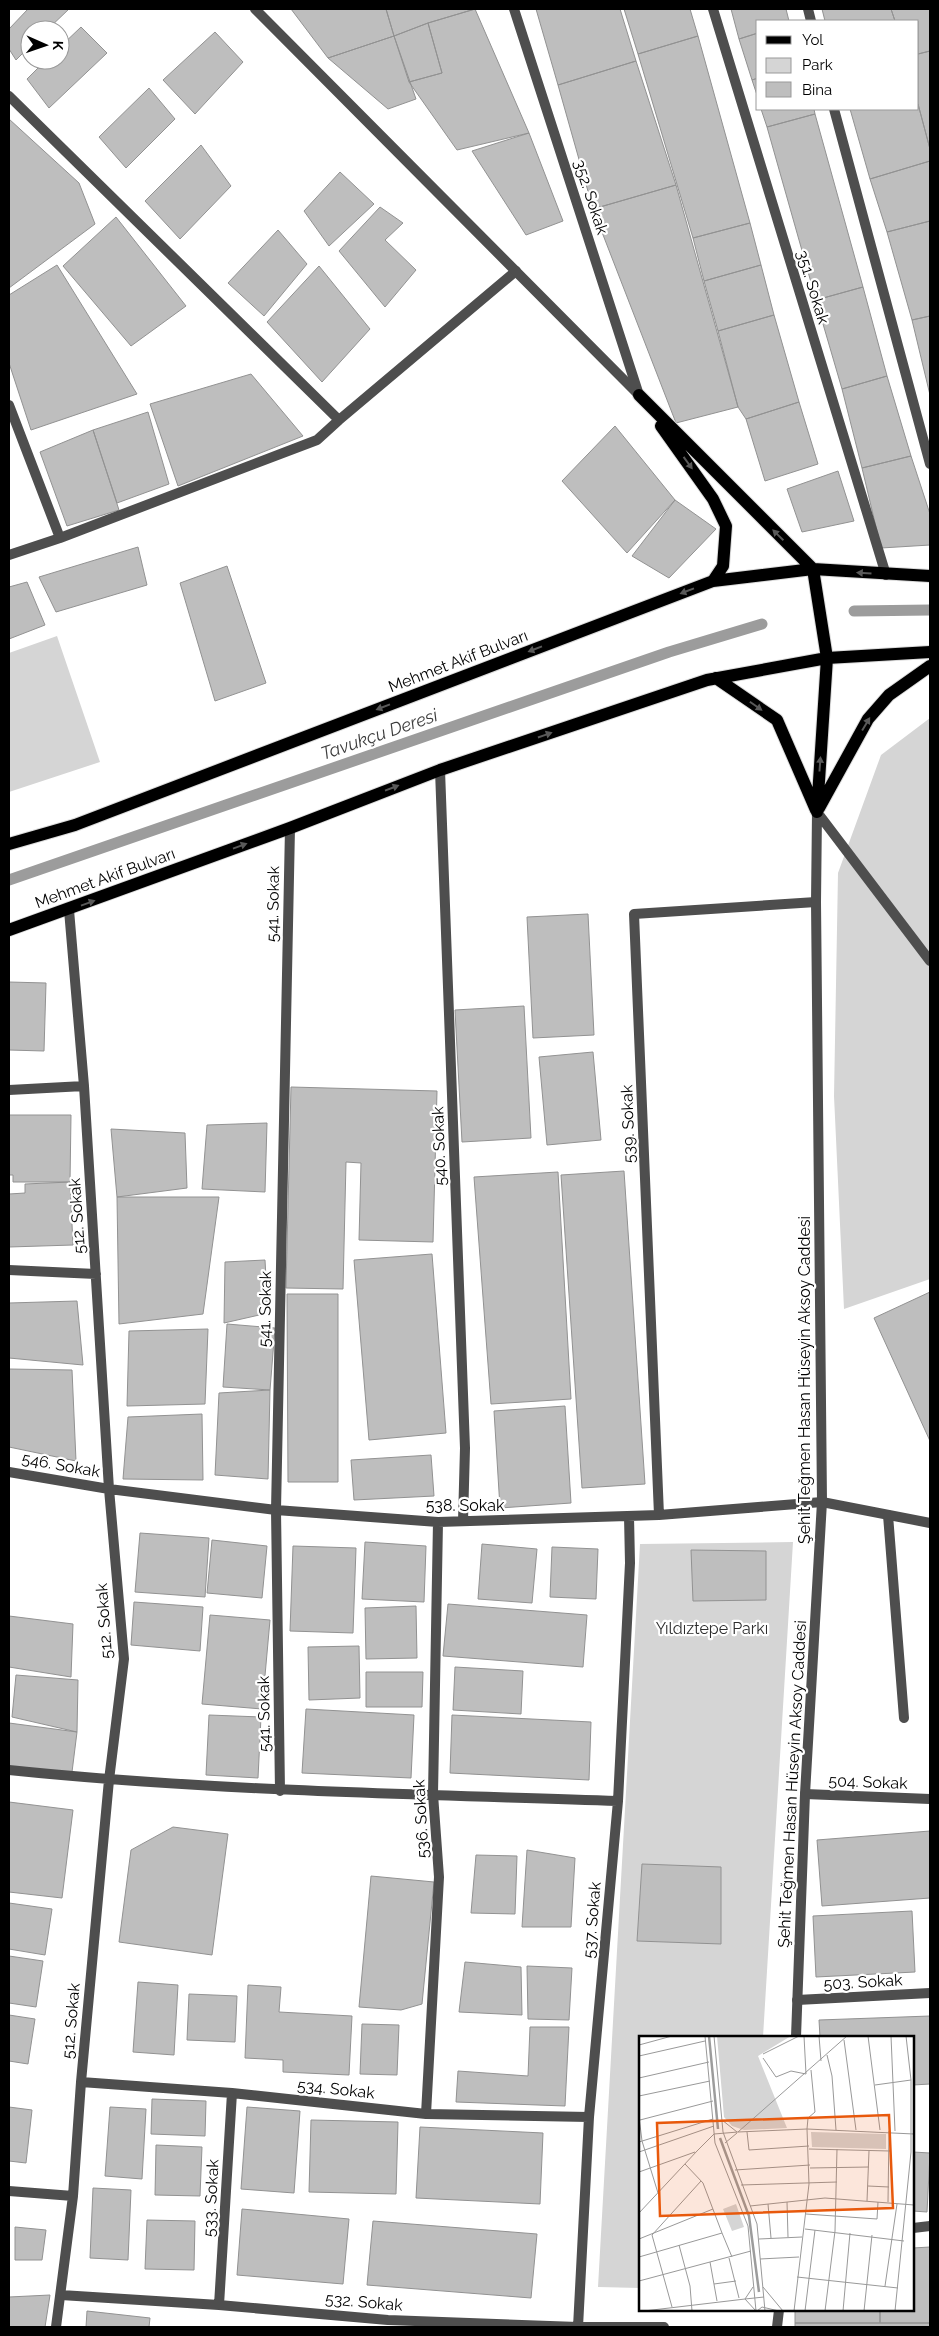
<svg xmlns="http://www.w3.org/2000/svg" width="939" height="2336" font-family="Raleway,sans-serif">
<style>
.green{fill:#d5d5d5}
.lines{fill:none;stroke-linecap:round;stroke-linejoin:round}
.stream{stroke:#9c9c9c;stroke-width:11}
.building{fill:#bebebe;stroke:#929292}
.primary-casing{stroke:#dbdbdb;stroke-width:14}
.service{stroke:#4e4e4e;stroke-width:10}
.minor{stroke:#4e4e4e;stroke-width:10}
.tertiary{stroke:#4e4e4e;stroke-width:10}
.primary{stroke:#000;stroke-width:12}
.oneway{fill:#595959}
.labels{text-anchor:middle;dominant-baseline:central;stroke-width:4.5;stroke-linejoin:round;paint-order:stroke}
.street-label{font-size:16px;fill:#000;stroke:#fff}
.park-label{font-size:16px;fill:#2c2c2c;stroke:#fff}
.water-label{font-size:18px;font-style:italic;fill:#3d3d3d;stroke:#fff}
.inset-river{fill:none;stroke:#9c9c9c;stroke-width:2.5}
.inset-road{fill:none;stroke:#999;stroke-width:1}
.view{fill:#e8590c;fill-opacity:0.15;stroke:#e8590c;stroke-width:2.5}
.inset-edge{fill:none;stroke:#000;stroke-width:2.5}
</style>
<rect width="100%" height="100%" fill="#fff"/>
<path class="green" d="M57,636L100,762L9,792V653Z
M930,718V1279L844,1309L834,1096L838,873L881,755Z
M793,1542L763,2037H640V2288L598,2287L640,1544Z"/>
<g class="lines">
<path class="stream" d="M854,611L930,610
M9,880L669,652L762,624"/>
</g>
<path class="building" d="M28,9H69L47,30H30V46L16,60L9,49V29Z
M291,9H386L394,36L328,58Z
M386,9H475L428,23L394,36Z
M475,9L529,133L457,150L409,82L442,73L428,23Z
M536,9H620L636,61L558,85Z
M624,9H690L698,36L638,54Z
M731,9H786L789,21H758V33L739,39Z
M822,9H891L895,21H825Z
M891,9H930V51L918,54V21H895Z
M428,23L442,73L409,82L394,36Z
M81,27L107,53L49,108L27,79L46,60H60V47Z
M215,32L243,62L195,114L163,80Z
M758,33V78L752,80L739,39Z
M394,36L416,99L388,109L328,58Z
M698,36L750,223L693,238L638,54Z
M930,51V149L918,104V54Z
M636,61L676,185L593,209L558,85Z
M758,78V98L752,80Z
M149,88L175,119L126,168L99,137Z
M918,104L930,149V161L870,179L850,109H918Z
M761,109H814L815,114L767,127Z
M815,114L863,287L816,300L767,127Z
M9,119L79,183L95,224L9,288Z
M529,133L563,221L526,235L472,151Z
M201,145L231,186L180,239L145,201Z
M930,161V221L887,232L870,179Z
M340,172L374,204L329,246L304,211Z
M676,185L738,407L676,423L593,209Z
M380,207L403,223L385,240L416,270L385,307L339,251Z
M116,217L186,306L131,346L63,266Z
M930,221V316L912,320L887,232Z
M750,223L761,265L704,281L693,238Z
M278,230L307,264L264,316L228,283Z
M57,265L137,394L31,430L9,363V295Z
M761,265L774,315L718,331L704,281Z
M319,266L370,329L322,382L267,322Z
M863,287L887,376L842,389L816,300Z
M774,315L799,402L746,419L738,407L718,331Z
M930,316V395L912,320Z
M251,374L303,436L178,486L150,404Z
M887,376L911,456L862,468L842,389Z
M799,402L818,464L765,481L746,419Z
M148,412L169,484L117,503L93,430Z
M615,426L675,500L627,553L562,481Z
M93,430L119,510L67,526L40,452Z
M911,456L930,514V545L881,548L862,468Z
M838,471L854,521L802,532L787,489Z
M675,500L716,529L669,578L632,556Z
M138,547L147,585L56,612L39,577Z
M227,566L266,683L215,701L180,583Z
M27,582L45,625L9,639V587Z
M588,914L594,1035L533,1038L527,917Z
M9,982L46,983L44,1051L9,1050Z
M524,1006L531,1138L462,1142L455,1010Z
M593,1052L601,1140L547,1145L539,1057Z
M291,1087L437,1091L433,1242L359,1240L361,1163L346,1162L343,1289L286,1288Z
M9,1115H71L70,1182H13V1175H9Z
M267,1123L265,1192L202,1189L207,1125Z
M111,1129L185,1133L187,1188L117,1197Z
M624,1171L645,1484L582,1488L561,1175Z
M558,1172L571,1399L491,1404L474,1177Z
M70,1182L73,1245L9,1247V1194L25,1193V1184Z
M117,1197H219L203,1314L119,1324Z
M432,1254L446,1433L369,1440L354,1260Z
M265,1260L268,1313L224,1323L225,1262Z
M930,1292V1441L874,1318Z
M287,1294H338V1482H288Z
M77,1301L83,1365L9,1358V1303Z
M227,1324L275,1328L270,1390L223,1387Z
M208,1329L205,1404L127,1406L129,1331Z
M9,1369L72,1370L76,1461L9,1447Z
M270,1390L268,1479L215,1475L219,1393Z
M565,1406L571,1503L500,1508L494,1411Z
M202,1414L203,1480L123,1479L128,1417Z
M431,1455L434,1496L354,1500L351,1460Z
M140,1533L209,1538L205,1597L135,1592Z
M212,1540L267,1546L262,1598L207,1593Z
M365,1542L426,1546L424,1602L362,1599Z
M482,1544L537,1549L532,1603L478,1599Z
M293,1546L356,1548L353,1633L290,1631Z
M552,1547L598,1549L596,1599L550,1597Z
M691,1550L766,1551V1600L693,1601Z
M134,1602L203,1607L200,1651L131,1645Z
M448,1604L587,1615L583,1667L443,1656Z
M416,1606L417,1658L366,1659L365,1608Z
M210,1615L270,1620L262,1709L202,1704Z
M9,1616L73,1624L71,1677L9,1667Z
M359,1646L360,1698L309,1700L308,1647Z
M455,1667L523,1671L521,1714L453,1710Z
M366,1672H423L422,1707H366Z
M16,1675L78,1680L77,1732L12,1717Z
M306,1709L414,1715L411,1778L302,1773Z
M209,1715L261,1717L258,1778L206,1775Z
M452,1715L591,1722L589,1780L450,1773Z
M9,1723L77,1732L72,1772L9,1768Z
M9,1802L73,1810L62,1898L9,1892Z
M173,1827L228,1834L212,1955L119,1942L131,1850Z
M930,1831V1898L822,1906L817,1840Z
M527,1850L575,1858L571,1927H522Z
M476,1855L517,1856L515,1914L471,1913Z
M642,1864L721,1867V1944L637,1941Z
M371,1876L434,1882L422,2004L401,2010L359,2007Z
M9,1903L52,1909L45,1955L9,1949Z
M912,1911L915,1972L816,1977L813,1916Z
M9,1956L43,1961L36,2007L9,2003Z
M465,1962L521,1967L522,2015L459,2012Z
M527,1966L572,1968L569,2020L528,2019Z
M138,1982L178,1985L174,2055L133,2052Z
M248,1985L281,1987L279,2012L352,2016L349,2075L283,2072V2060L245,2058Z
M189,1994L237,1996L235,2042L187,2040Z
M9,2015L35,2019L28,2064L9,2061Z
M930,2016V2084L913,2085V2037H820L819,2020Z
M362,2024L399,2025L397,2075L360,2074Z
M530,2027H569L565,2106L456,2102L458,2071L528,2076Z
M152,2099L206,2101L205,2136L151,2134Z
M9,2107L32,2110L26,2163L9,2161Z
M110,2107L146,2109L142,2179L105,2176Z
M247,2107L300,2111L294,2193L241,2189Z
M311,2120L398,2122L396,2194L309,2192Z
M420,2127L543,2133L540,2204L416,2198Z
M156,2145L202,2147L200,2196L155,2195Z
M913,2152L930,2153L927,2212L913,2211Z
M93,2188L131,2190L128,2260L90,2258Z
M242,2209L349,2219L343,2284L237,2275Z
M147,2220L195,2221L194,2270L145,2269Z
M373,2221L537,2234L531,2298L367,2285Z
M15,2227L46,2230L42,2260H15Z
M930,2247V2323H880V2310H913V2248Z
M50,2295L45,2327H9V2297Z
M795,2310H880V2323H795Z
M87,2311L150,2318L149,2327H86Z
M795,2323H930V2327H795Z"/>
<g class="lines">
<g class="primary-casing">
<path id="primary" d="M639,395L813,569L827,658L817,812
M661,426L713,499L726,526L723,566L713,581
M716,678L777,720L816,810
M819,808L868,719L889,695L930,666
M9,844L75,825L713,581L813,569L930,576
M9,930L290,828L440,770L707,680L827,658L930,652"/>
</g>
<path class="service" d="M888,1515L904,1718"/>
<path class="minor" d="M514,9L639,395
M713,9L886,575
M808,9L811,21
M9,96L339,420
M834,109L930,464
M9,405L60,538
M9,555L60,538L317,440L339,420L516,271
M440,770L465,1448L463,1521
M9,1090L84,1086
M9,1270L96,1274
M9,1472L109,1489L276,1510L438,1522L659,1515L822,1502L930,1523
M659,1515L634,914L816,902
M9,1770C211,1791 414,1794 618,1801
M280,1791L276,1510L290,828
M805,1794L930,1799
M797,2000L930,1993
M81,2082L232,2093L426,2114L589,2117
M426,2114L439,1877L433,1794L438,1522
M9,2191L73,2196
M913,2228L930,2226
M61,2295L219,2305L388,2320L578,2327H664
M219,2305L232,2093
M56,2327L73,2196L81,2082L109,1780L124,1659L109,1489L84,1086L69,910
M578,2327L589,2117L618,1801L630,1563L629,1516"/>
<path class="tertiary" d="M255,9L639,395
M817,812L930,961
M796,2037L805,1794L822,1502L816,902L817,812
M777,2327L779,2310"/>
<use href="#primary" class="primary"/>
</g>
<defs><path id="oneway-solid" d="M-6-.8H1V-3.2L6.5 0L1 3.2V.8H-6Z" transform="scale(1.25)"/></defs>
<g class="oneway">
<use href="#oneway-solid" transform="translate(688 463) rotate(54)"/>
<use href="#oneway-solid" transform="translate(778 535) rotate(-136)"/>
<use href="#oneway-solid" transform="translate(864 573) rotate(-176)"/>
<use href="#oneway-solid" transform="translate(687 591) rotate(159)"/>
<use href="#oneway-solid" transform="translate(535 649) rotate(159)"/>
<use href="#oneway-solid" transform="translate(756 706) rotate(35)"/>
<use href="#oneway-solid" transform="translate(383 707) rotate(159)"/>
<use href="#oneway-solid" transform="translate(866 724) rotate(-59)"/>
<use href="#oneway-solid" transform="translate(545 735) rotate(-19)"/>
<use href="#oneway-solid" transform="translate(820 764) rotate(-86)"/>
<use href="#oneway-solid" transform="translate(392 788) rotate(-21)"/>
<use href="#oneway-solid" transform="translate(240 846) rotate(-20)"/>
<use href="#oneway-solid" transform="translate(88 903) rotate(-20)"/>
</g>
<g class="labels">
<g class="street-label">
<text transform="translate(591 197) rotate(72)">352. Sokak</text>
<text transform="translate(813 287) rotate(73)">351. Sokak</text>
<text transform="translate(458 661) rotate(-21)">Mehmet Akif Bulvarı</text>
<text transform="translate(105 878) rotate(-20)">Mehmet Akif Bulvarı</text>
<text transform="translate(273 904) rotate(-89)">541. Sokak</text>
<text transform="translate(628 1124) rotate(-92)">539. Sokak</text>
<text transform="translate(439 1146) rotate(-92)">540. Sokak</text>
<text transform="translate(77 1216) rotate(-94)">512. Sokak</text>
<text transform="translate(265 1309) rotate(-89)">541. Sokak</text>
<text transform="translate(804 1380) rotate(-90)">Şehit Teğmen Hasan Hüseyin Aksoy Caddesi</text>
<text transform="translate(61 1465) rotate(10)">546. Sokak</text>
<text x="465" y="1505">538. Sokak</text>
<text transform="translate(104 1621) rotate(-94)">512. Sokak</text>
<text transform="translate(264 1714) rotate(-91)">541. Sokak</text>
<text transform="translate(868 1782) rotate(2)">504. Sokak</text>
<text transform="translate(792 1784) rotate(-87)">Şehit Teğmen Hasan Hüseyin Aksoy Caddesi</text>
<text transform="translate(421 1819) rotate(-93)">536. Sokak</text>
<text transform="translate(592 1920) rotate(-85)">537. Sokak</text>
<text transform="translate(863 1982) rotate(-3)">503. Sokak</text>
<text transform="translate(71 2021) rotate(-85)">512. Sokak</text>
<text transform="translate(336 2089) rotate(6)">534. Sokak</text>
<text transform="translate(211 2198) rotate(-87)">533. Sokak</text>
<text transform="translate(364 2302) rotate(5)">532. Sokak</text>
</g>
<g class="park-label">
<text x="712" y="1628">Yıldıztepe Parkı</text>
</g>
<g class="water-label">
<text transform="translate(379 734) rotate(-19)">Tavukçu Deresi</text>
</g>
</g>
<g transform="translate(639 2036)">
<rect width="275" height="275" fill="#fff"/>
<path d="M78,0H152L119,20L148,92L105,94L93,90L85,81ZM172,96L247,98V113L173,111ZM97,168L105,191L93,195L84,173Z" fill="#d5d5d5"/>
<path class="inset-river" d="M70,0L79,93M81,102L110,180L120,256"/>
<path class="inset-road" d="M66,0L76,107L109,190L117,275M75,0L84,96L118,188L126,275M165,0L167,38M180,0L182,25M229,0L241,94M252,0L256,95M205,4L217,94M0,9L33,0M124,18L160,0M188,19L193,40L197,94M0,20L66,5M124,22L137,41L152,35L167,38M0,42L70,26M236,49L272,44M0,60L71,45M0,81L3,105L19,157M1,84L74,65M83,84L98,96M99,96L168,93L275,98M99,96L208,0M108,96L110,114L170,110M0,106L74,83M86,107L98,97M170,113L251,115M58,115L75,98L99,96M0,116L75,90M171,132L230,131M96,134L171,129M0,136L56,116M102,149L198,146M229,150L250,151M228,165L230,115M148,166L149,201M249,166L250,95M129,168L132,202M111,170L186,162L275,169M0,177L58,115M167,178L238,183L239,166M166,193L265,205M83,197L93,221M0,203L74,173M120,203L163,201M40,209L51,250L53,275M0,221L83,197L64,147L46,128M90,222L100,262M121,223L160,221M71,226L78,265M158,241L259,252M0,245L112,215M75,248L97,245M246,250L258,168M124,251L144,275M106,263L125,261M106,263L117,275M33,271L13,199L62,145M5,275L106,263L114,251M118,275L123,271L140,275M155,275L170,148L168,93L169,82L176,76L172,34M166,275L176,194M186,275L196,195L198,113M204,275L211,197M225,275L233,199M256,275L272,116V44L267,0"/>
<path class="view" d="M250,79L254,172L21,180L18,87Z"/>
<rect width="275" height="275" class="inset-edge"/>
</g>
<rect width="939" height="2336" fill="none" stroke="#000000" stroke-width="20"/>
<rect x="756" y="20" width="162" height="90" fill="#ffffff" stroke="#999999"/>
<rect x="766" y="36" width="25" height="8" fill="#000000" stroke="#999999"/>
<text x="802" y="45" font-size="15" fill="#000000">Yol</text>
<rect x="766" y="58" width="25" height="15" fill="#d5d5d5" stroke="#999999"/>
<text x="802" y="70" font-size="15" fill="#000000">Park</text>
<rect x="766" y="82" width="25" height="15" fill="#bebebe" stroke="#999999"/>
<text x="802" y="95" font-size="15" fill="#000000">Bina</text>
<g transform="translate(45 45) rotate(92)"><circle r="24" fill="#ffffff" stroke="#999999"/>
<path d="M0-4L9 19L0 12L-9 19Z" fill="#000000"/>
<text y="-8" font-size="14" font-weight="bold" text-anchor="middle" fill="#000000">K</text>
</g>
</svg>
